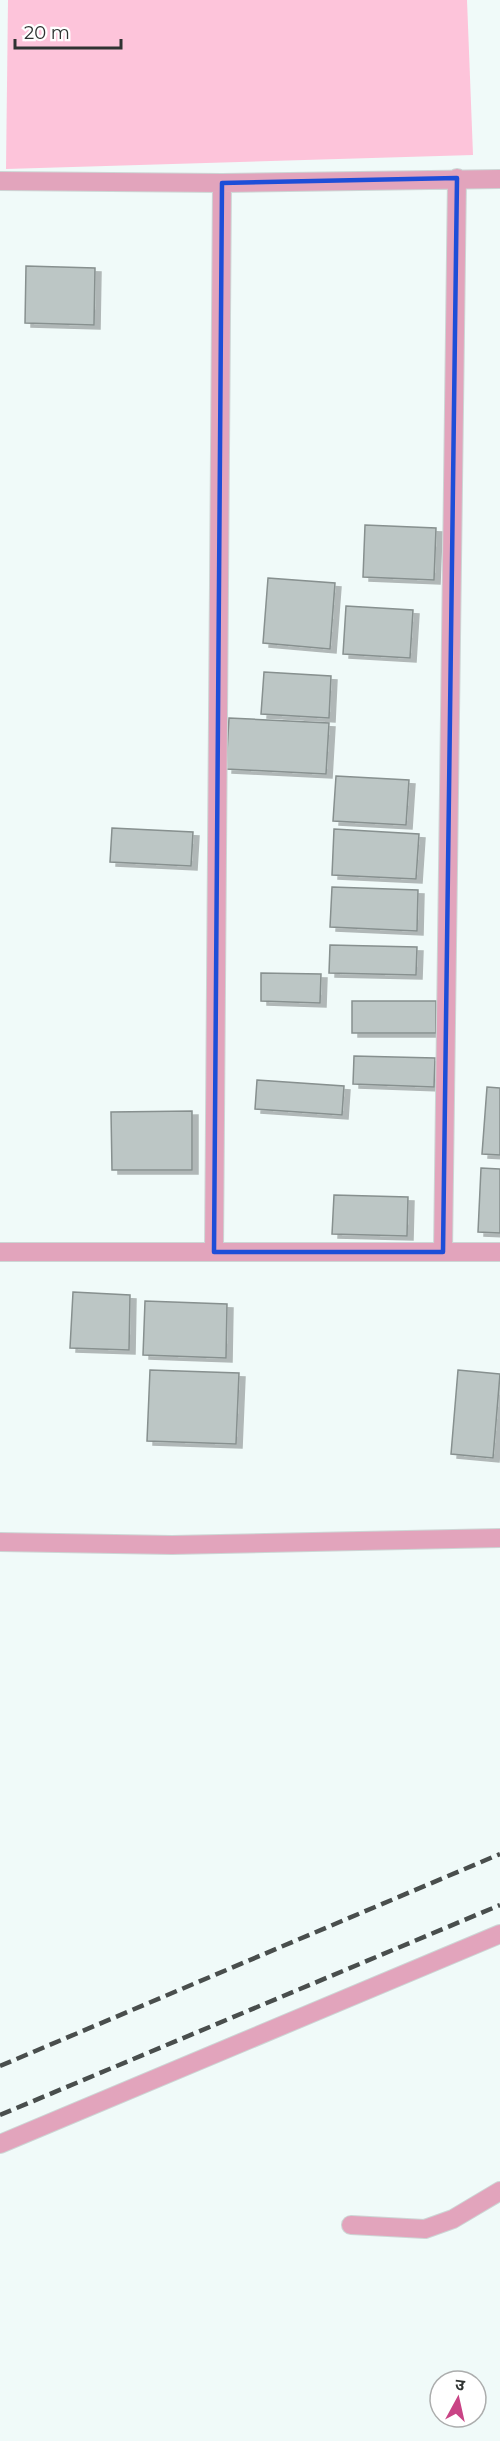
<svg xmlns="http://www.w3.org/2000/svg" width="500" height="2441" font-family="Montserrat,'Noto Sans Devanagari',sans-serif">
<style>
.green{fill:#fdc4da}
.building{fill:#bcc6c5;stroke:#87908f;stroke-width:1.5;filter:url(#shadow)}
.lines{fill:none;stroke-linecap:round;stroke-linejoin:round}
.minor-casing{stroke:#cdd6d5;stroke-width:20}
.minor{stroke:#e2a4bc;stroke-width:18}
.rail{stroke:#494e4d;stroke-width:4.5;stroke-dasharray:12 6;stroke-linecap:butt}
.marked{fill:none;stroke:#1d4ed8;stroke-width:4.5;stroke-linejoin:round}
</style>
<defs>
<filter id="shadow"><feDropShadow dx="6" dy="4" stdDeviation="0" flood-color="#0004"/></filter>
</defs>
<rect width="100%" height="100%" fill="#f0faf9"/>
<path class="green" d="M8,0H467L473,155L6,169Z"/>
<path class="building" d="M26,266L95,268L94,325L25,323Z
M365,525L436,528L434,580L363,577Z
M268,578L335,583L330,649L263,643Z
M346,606L413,610L410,658L343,654Z
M264,672L331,676L329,718L261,714Z
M229,718L329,723L326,774L226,769Z
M336,776L409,780L406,825L333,821Z
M112,828L193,832L191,866L110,862Z
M334,829L419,834L416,879L332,875Z
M332,887L418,890L417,931L330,927Z
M330,945L417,947L416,975L329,973Z
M261,973L321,974L320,1003L261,1001Z
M352,1001H436V1033H352Z
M354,1056L435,1058L434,1087L353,1084Z
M257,1080L344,1086L342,1115L255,1109Z
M487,1087L500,1088V1155L482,1154Z
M192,1111V1170H112L111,1112Z
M481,1168L500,1169V1233L478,1232Z
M334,1195L408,1197L407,1236L332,1234Z
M73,1292L130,1295L129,1350L70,1348Z
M145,1301L227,1304L226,1358L143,1355Z
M150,1370L239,1373L236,1444L147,1441Z
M458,1370L500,1374L493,1458L451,1454Z"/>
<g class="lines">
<g class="minor-casing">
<path id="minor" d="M0,181L222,183L500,179
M0,1252H500
M214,1252L222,183
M443,1252L457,178
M0,1542L172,1545L500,1538
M0,2144L500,1934
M351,2225L425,2229L453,2219L500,2191"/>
</g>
<use href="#minor" class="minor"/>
<path class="rail" d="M0,2066L500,1854
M0,2115L500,1905"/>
</g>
<path class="marked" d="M457,178L443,1252H214L222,183Z"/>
<g transform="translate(458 2399) rotate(8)"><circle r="28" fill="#ffffff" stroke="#acadad" stroke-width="1.5"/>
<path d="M0-4.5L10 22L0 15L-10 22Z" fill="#c94485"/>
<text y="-9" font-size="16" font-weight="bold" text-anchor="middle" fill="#2f3332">उ</text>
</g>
<path d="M15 39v9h106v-9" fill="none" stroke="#2f3332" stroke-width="3"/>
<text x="24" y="39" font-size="18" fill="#2f3332" stroke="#ffffff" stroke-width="4.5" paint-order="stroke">20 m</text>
</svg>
